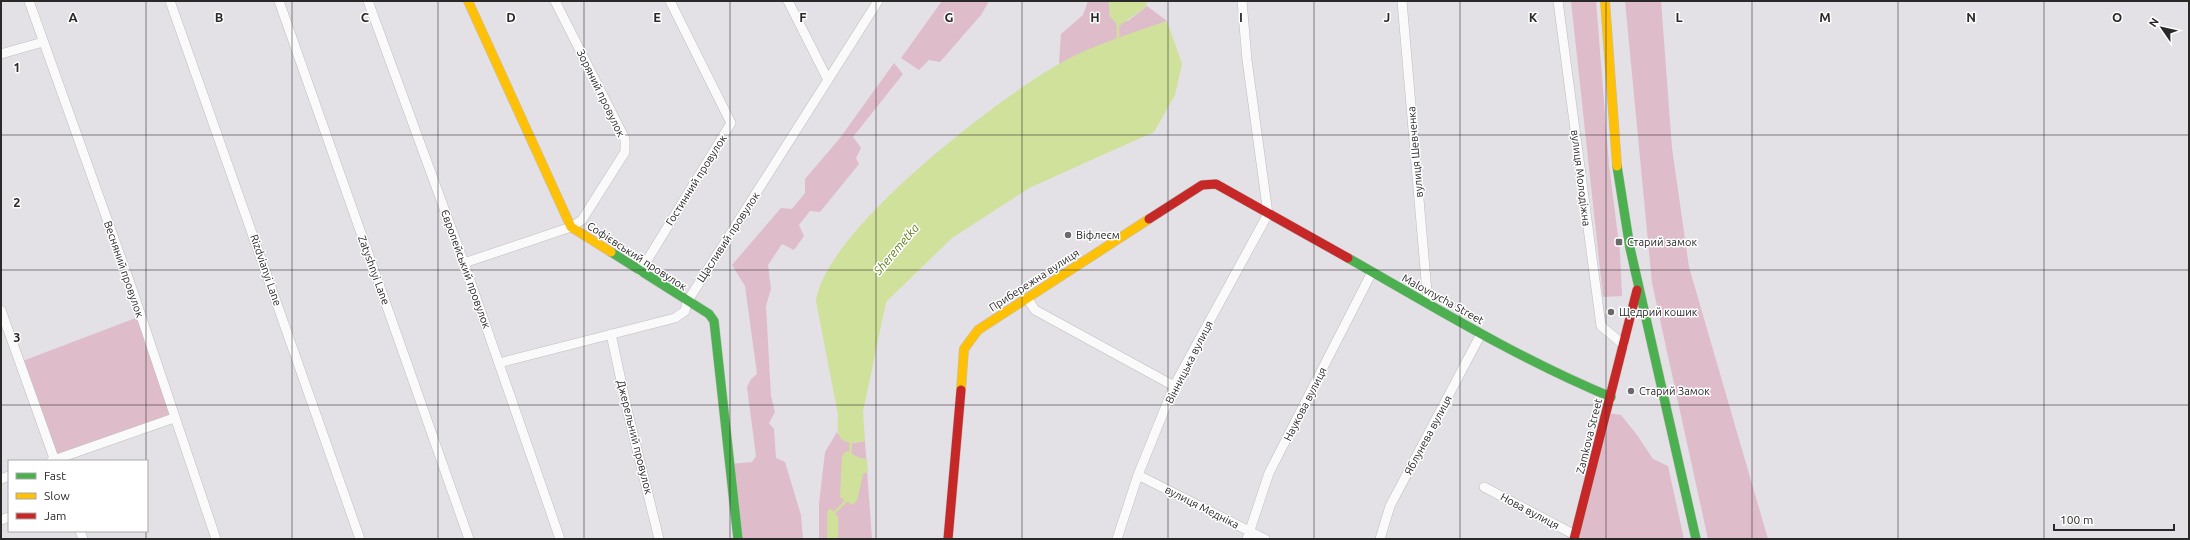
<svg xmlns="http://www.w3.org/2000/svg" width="2190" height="540" font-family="Ubuntu,sans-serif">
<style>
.green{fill:#dfbcca}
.water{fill:#cfe19a}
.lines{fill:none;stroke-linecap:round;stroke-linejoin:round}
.stream{stroke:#cfe19a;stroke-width:2.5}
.street-casing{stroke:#bebebf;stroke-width:10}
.fast-casing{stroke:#bebebf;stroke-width:10}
.slow-casing{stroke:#bebebf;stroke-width:10}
.jam-casing{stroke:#bebebf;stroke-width:10}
.street{stroke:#fbfafb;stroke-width:9}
.fast{stroke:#4caf50;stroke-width:9}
.slow{stroke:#ffc107;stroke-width:9}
.jam{stroke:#c62828;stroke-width:9}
.grid{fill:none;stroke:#292929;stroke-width:1;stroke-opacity:0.55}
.poi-dot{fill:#6a696b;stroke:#fff;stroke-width:1.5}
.labels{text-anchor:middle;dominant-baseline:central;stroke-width:3;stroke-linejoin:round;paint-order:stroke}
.street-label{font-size:11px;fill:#292929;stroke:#fff}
.poi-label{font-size:11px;fill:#292929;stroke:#fff;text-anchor:start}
.water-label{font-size:12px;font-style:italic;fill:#5e7e1a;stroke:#fff}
.grid-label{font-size:13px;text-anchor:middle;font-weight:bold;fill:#292929;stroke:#fff;stroke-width:3;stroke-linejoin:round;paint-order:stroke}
</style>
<rect width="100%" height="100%" fill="#e3e0e6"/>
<path class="green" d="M942,1H989L981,15L940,62L929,60L919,70L901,58Z
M1088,1H1109L1110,17L1128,21L1147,6L1167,21L1119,38L1059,64L1061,34L1083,15Z
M1571,1H1596L1609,165L1620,252L1622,296L1603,297Z
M1625,1H1661L1672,148L1689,267L1768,539H1708L1652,283Z
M894,63L903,74L853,137L861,148L856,158L859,164L820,212L810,211L799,225L804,236L794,250L782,244L768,265L771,289L766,306L771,396L775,412L769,423L774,429L776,458L785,462L801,515L803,539H738L730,464L752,462L756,456L747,387L751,379L757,374L745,286L732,265L781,208L792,209L805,193V179L840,138Z
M141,316L174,418L55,460L20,362Z
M1607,413L1621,415L1637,435L1653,459L1668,466L1684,539H1574Z
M837,432C845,444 852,444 865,441L872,539H819V504L825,452Z"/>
<path class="water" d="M1109,1H1146L1147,6L1119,26L1110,17Z
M1167,21L1182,64L1175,95L1154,132L1029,188L952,238L886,302L863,412L865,441C840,446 836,439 838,415L816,301C825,231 996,100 1057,65C1091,45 1130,34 1167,21Z
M846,451L860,458L867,459L868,472L863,474L857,501L852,505L840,497L842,456Z
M831,509L838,517V539H827C828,530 826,520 828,510Z"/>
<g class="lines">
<path class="stream" d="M1118,40V23
M850,456L851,441
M834,513L845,502V499"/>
<g class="street-casing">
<path id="street" d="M29,1L131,286L216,539
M170,1L360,539
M279,1L469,539
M368,1L464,263L560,539
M788,1L828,80
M1402,1L1428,304
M1558,1L1601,326L1624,345
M1,54L43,42
M464,263L571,227L582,220L625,152V139L555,1
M640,272L731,123L670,1
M1027,298L1035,310L1174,386
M1,310L55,461
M611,334L628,413L659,539
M499,363L675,318L685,311L687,302L878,1
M51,461L174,418
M1138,475L1265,539
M1,479L9,476
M1484,487L1575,535
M1,520L9,517
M80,531L83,539
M1117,539L1138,475L1174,386L1268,214L1247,60L1242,1
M1247,539L1269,473L1372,272
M1380,539L1390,506L1481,334"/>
</g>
<g class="fast-casing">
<path id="fast" d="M1617,166L1630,248L1696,539
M611,252L709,314L714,321L738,539
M1348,258C1434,307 1519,359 1611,397"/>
</g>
<g class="slow-casing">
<path id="slow" d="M468,1L571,227L611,252
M1605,1L1617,166
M961,390L964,349L978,330L1149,219"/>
</g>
<g class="jam-casing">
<path id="jam" d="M1149,219L1202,185L1216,184L1348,258
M948,539L961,390
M1574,539L1637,290"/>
</g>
<use href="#street" class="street"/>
<use href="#fast" class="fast"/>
<use href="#slow" class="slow"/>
<use href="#jam" class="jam"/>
</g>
<path class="grid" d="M146,1V461M292,1V539M438,1V539M584,1V539M730,1V539M876,1V539M1022,1V539M1168,1V539M1314,1V539M1460,1V539M1606,1V539M1752,1V539M1898,1V539M2044,1V539M1,135H2189M1,270H2189M1,405H2189M146,531V539"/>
<g class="poi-dot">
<circle cx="1068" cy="235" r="4"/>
<rect x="1615" y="238" width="8" height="8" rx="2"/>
<circle cx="1611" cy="312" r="4"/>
<circle cx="1631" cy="391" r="4"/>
</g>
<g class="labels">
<g class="street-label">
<text transform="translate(601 93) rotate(64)">Зоряний провулок</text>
<text transform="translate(1415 152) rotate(-95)">вулиця Шевченка</text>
<text transform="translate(1581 178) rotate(83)">вулиця Молодіжна</text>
<text transform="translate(696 180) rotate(-58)">Гостинний провулок</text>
<text transform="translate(728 237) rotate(-57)">Щасливий провулок</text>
<text transform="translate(637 256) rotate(33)">Софієвський провулок</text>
<text transform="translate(124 269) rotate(71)">Весняний провулок</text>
<text transform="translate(466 269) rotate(70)">Європейський провулок</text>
<text transform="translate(266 270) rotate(71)">Rizdvianyi Lane</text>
<text transform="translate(374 270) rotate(70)">Zatyshnyi Lane</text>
<text transform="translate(1034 280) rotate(-33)">Прибережна вулиця</text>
<text transform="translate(1443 299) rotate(29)">Malovnycha Street</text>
<text transform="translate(1189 362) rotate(-63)">Вінницька вулиця</text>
<text transform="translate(1305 404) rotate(-63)">Наукова вулиця</text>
<text transform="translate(1428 435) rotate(-62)">Яблунева вулиця</text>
<text transform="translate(1589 436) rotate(-76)">Zamkova Street</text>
<text transform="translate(635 437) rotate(76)">Джерельний провулок</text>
<text transform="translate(1202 507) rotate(27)">вулиця Медніка</text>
<text transform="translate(1530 511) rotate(28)">Нова вулиця</text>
</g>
<g class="poi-label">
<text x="1076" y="235">Віфлеєм</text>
<text x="1627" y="242">Старий замок</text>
<text x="1619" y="312">Щедрий кошик</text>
<text x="1639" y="391">Старий Замок</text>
</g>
<g class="water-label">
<text transform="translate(896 249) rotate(-50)">Sheremetka</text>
</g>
</g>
<g class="grid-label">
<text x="73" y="22">A</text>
<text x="219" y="22">B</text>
<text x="365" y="22">C</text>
<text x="511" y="22">D</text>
<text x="657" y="22">E</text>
<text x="803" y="22">F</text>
<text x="949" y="22">G</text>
<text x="1095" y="22">H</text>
<text x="1241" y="22">I</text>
<text x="1387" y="22">J</text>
<text x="1533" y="22">K</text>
<text x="1679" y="22">L</text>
<text x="1825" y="22">M</text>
<text x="1971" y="22">N</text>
<text x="2117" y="22">O</text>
<text x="17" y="72">1</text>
<text x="17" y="207">2</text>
<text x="17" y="342">3</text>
</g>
<rect width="2190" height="540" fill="none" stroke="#292929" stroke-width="4"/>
<rect x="8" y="460" width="140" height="72" fill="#ffffff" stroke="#a9a9a9"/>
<rect x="16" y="473" width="20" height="6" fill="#4caf50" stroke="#a9a9a9"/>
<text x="44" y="480" font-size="12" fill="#292929">Fast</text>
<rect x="16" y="493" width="20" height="6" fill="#ffc107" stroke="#a9a9a9"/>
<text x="44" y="500" font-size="12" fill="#292929">Slow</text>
<rect x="16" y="513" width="20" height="6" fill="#c62828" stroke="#a9a9a9"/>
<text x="44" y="520" font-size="12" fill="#292929">Jam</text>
<g transform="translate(2162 28) rotate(304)" stroke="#ffffff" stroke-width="3" paint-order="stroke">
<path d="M0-3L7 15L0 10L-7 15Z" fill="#292929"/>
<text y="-6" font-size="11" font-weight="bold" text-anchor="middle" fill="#292929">N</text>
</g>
<path d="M2054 524v6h120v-6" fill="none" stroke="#292929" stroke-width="2"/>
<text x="2060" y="524" font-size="12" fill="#292929" stroke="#ffffff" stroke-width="3" paint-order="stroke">100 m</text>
</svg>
